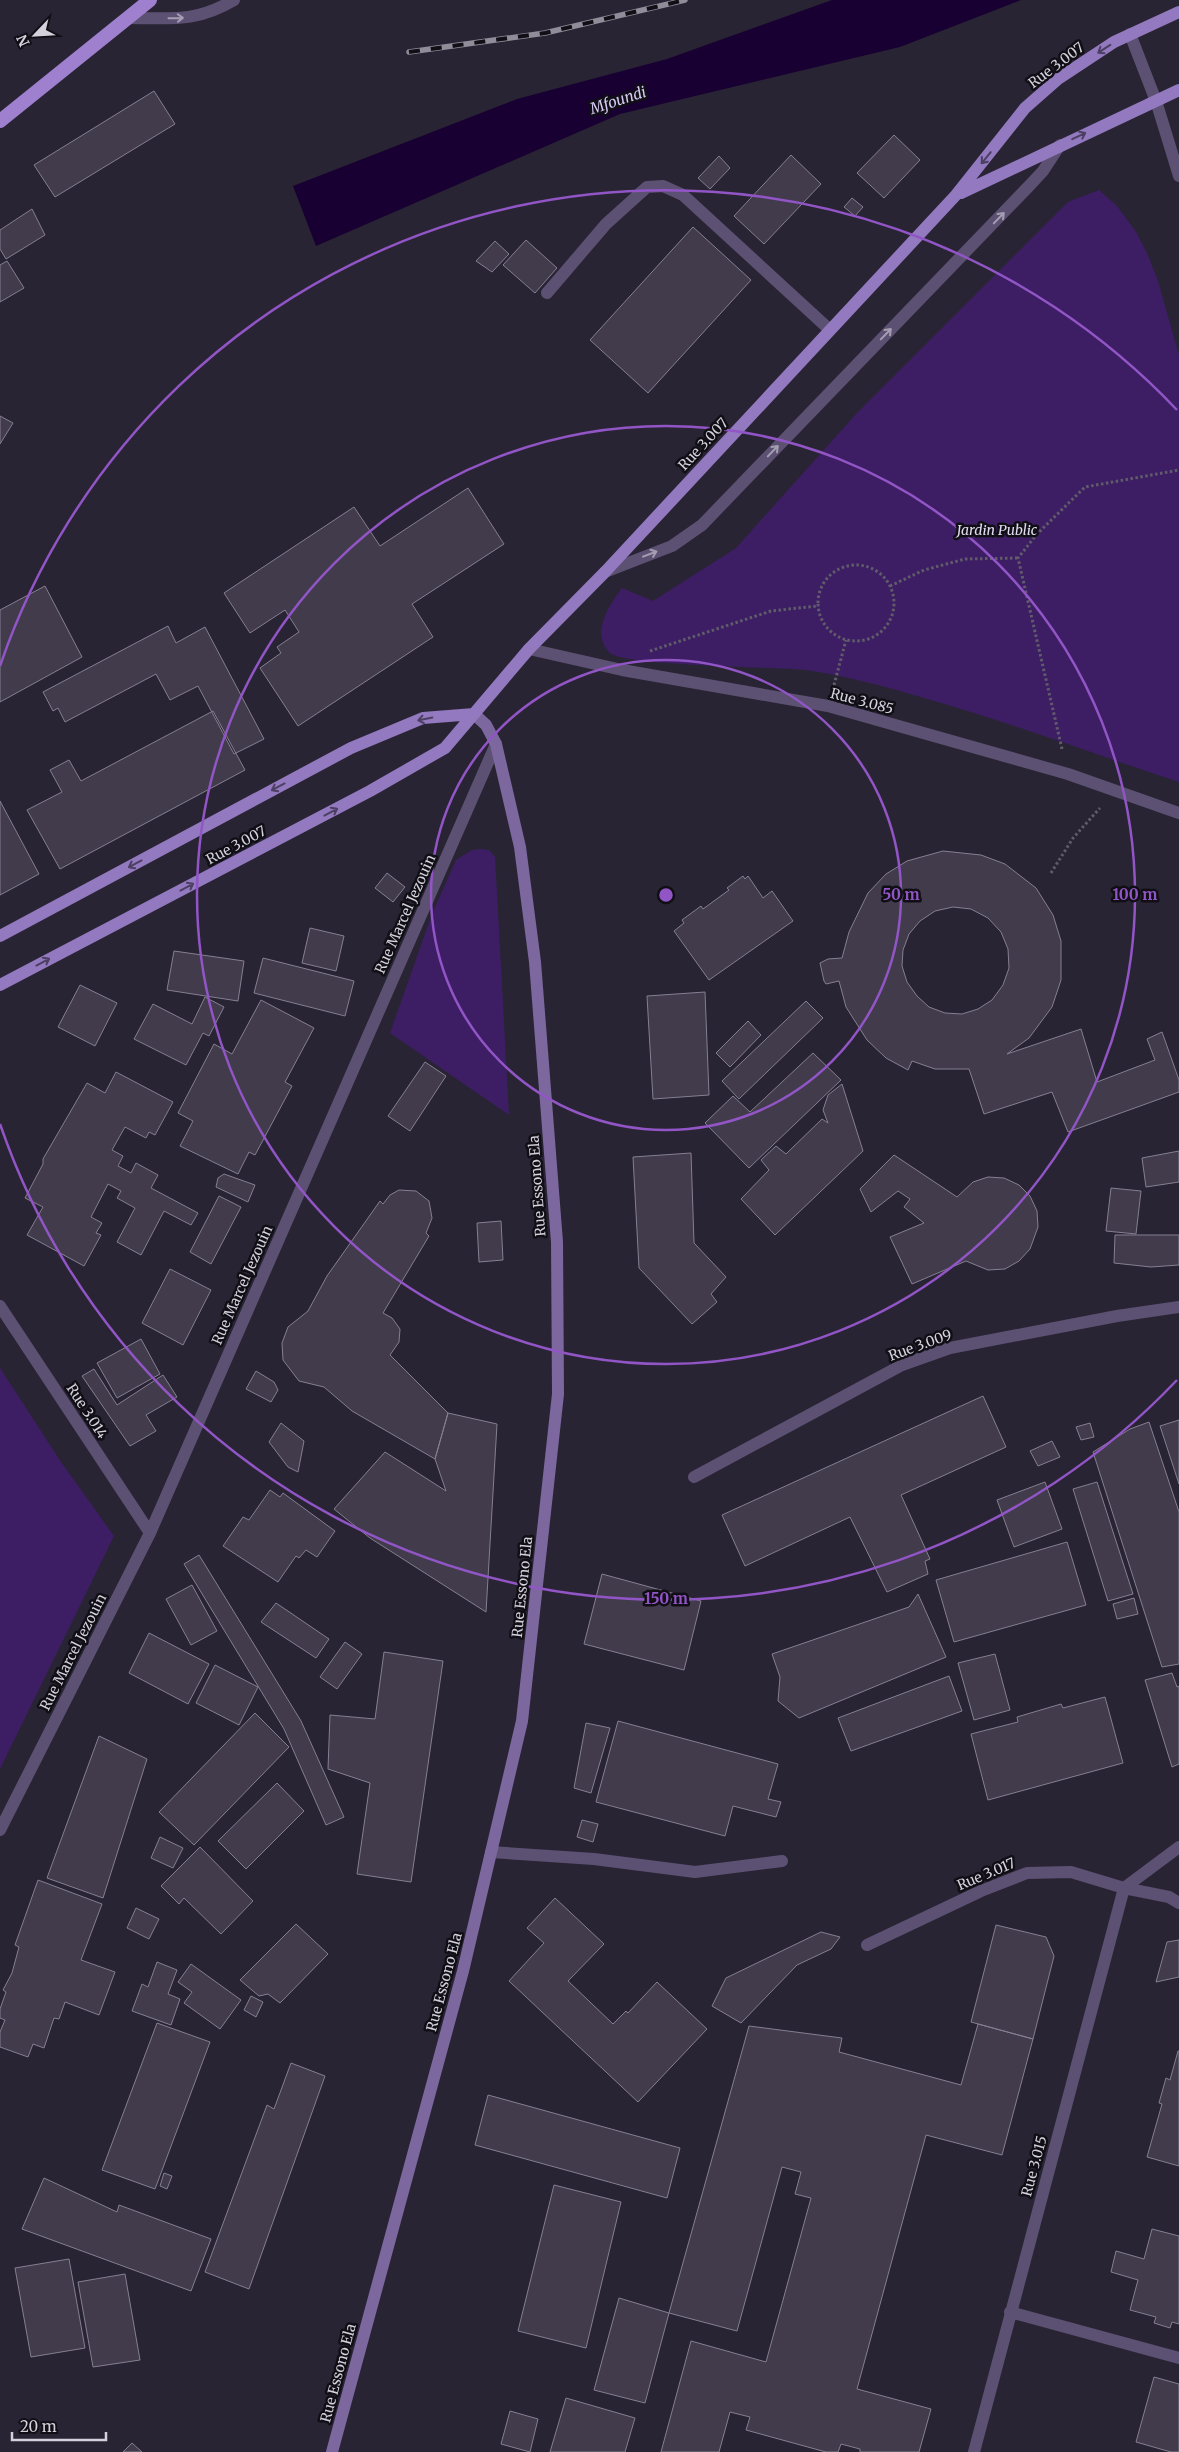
<svg xmlns="http://www.w3.org/2000/svg" width="1179" height="2452" font-family="Merriweather,serif">
<style>
.green{fill:#3d1e64}
.water{fill:#180032}
.building{fill:#413b4c;stroke:#867f93;fill-rule:evenodd}
.lines{fill:none;stroke-linecap:round;stroke-linejoin:round}
.path{stroke:#605c6a;stroke-width:3;stroke-dasharray:2.5 2.5;stroke-linecap:butt}
.service{stroke:#5d5173;stroke-width:12}
.minor{stroke:#5d5173;stroke-width:12}
.tertiary{stroke:#5d5173;stroke-width:12}
.secondary{stroke:#7c689e;stroke-width:12}
.primary{stroke:#9379bf;stroke-width:12}
.trunk{stroke:#9e80ce;stroke-width:14}
.rail-casing{stroke:#908c99;stroke-width:5.5}
.rail{stroke:#110f16;stroke-width:4;stroke-dasharray:11;stroke-linecap:butt}
.oneway{stroke:#a49eb2}
.oneway2{stroke:#4c3f62}
.ring{fill:none;stroke:#9155c6;stroke-width:2.5}
.labels{text-anchor:middle;dominant-baseline:central;stroke-width:5;stroke-linejoin:round;paint-order:stroke}
.street-label{font-size:14px;fill:#d4d1dc;stroke:#110f16}
.park-label{font-size:14px;font-style:italic;fill:#e2dbf1;stroke:#110f16}
.water-label{font-size:15px;font-style:italic;fill:#d8caf6;stroke:#110f16}
.centre{fill:#9155c6;stroke:#110f16;stroke-width:2.5}
.ring-label{font-size:15px;text-anchor:middle;font-weight:bold;fill:#9155c6;stroke:#110f16;stroke-width:5;stroke-linejoin:round;paint-order:stroke}
</style>
<rect width="100%" height="100%" fill="#292434"/>
<path class="green" d="M1099,190L1117,206L1136,232L1147,253L1158,281L1179,355V782C1096,755 1015,724 931,700C890,688 848,676 806,670C776,667 625,666 610,653C590,634 609,605 622,588L653,601L736,548L857,413L1068,202Z
M481,849L489,850L495,857L509,1115L390,1033L432,914L456,860L472,850Z
M0,1368L61,1462L114,1536L0,1769Z"/>
<path class="water" d="M832,0H1021L900,47L620,114L316,246L293,186L517,99L667,59Z"/>
<path class="building" d="M154,91L175,124L55,197L34,165Z
M894,135L920,160L884,198L857,173Z
M791,155L821,184L764,244L734,216Z
M719,156L730,168L710,189L698,178Z
M852,198L863,207L855,216L844,207Z
M32,209L45,235L6,259L0,249V230Z
M693,227L751,280L648,393L590,340Z
M526,240L557,268L535,293L503,265Z
M495,241L509,254L492,272L476,261Z
M7,261L24,288L0,302V265Z
M0,416L13,423L0,444Z
M468,488L504,544L412,604L433,637L298,726L260,668L281,653L277,647L299,632L285,610L250,633L224,593L354,507L380,546Z
M45,586L82,657L0,702V610Z
M168,626L176,643L205,627L264,739L234,754L198,686L170,700L156,674L65,722L58,708L53,711L43,692Z
M213,711L245,770L60,869L27,810L62,792L50,770L69,760L81,781Z
M0,801L39,874L0,895Z
M943,851L981,855L1005,864L1036,888L1053,915L1061,941V980L1052,1007L1029,1038L1007,1054L1081,1029L1097,1082L1155,1060L1147,1039L1162,1032L1179,1080V1092L1068,1132L1052,1092L984,1114L969,1069H935L912,1061L908,1070L886,1058L867,1040L846,1007L839,981L826,984L824,981L820,963L828,959L842,958L849,932L868,893L886,874L907,861ZM953,907L971,909L988,918L1001,932L1008,949L1009,968L1003,985L992,1000L978,1009L962,1014L945,1013L929,1007L917,996L907,982L902,966L903,950L909,934L920,921L935,911Z
M387,873L405,887L393,902L375,888Z
M743,876L745,879L748,876L763,898L772,891L793,921L709,980L674,931L684,923L682,920L701,906L703,909L729,890L727,888Z
M310,928L344,936L336,971L302,963Z
M174,951L244,961L238,1001L167,990Z
M263,958L354,981L345,1016L254,993Z
M80,985L117,1003L95,1046L58,1027Z
M705,992L709,1095L653,1099L647,996Z
M205,997L224,1007L209,1036L203,1033L186,1065L134,1039L153,1004L192,1024Z
M261,1000L314,1028L285,1082L292,1086L255,1155L249,1152L238,1174L180,1146L193,1121L178,1113L214,1044L232,1054Z
M806,1001L823,1018L739,1099L722,1081Z
M748,1021L761,1035L730,1067L716,1053Z
M813,1053L841,1080L749,1168L705,1123L733,1096L750,1112Z
M425,1062L446,1076L410,1131L388,1116Z
M116,1072L173,1102L155,1135L149,1132L146,1138L125,1127L112,1150L123,1156L118,1166L131,1173L136,1163L158,1175L151,1188L198,1213L191,1225L164,1211L141,1255L117,1242L135,1208L117,1198L121,1191L108,1184L91,1217L102,1223L96,1233L101,1235L84,1266L27,1235L43,1207L25,1198L43,1164V1159L87,1083L105,1093Z
M842,1084L863,1151L775,1235L741,1199L769,1170L761,1160L776,1146L786,1154L822,1119L828,1123L823,1110L828,1095Z
M1179,1151V1182L1146,1187L1142,1158Z
M691,1153L694,1243L726,1277L711,1294L717,1302L692,1324L639,1268L633,1157Z
M894,1155L957,1197L973,1182L988,1177L1004,1178L1019,1185L1030,1196L1037,1211L1038,1227L1030,1249L1019,1261L1005,1269L988,1270L966,1261L912,1284L890,1237L924,1223L904,1207L910,1199L898,1191L871,1212L860,1189Z
M224,1174L255,1185L248,1202L216,1187L218,1178Z
M1111,1188L1141,1191L1136,1234L1106,1231Z
M399,1190L416,1191L429,1201L432,1218L426,1233L429,1236L383,1313L392,1318L400,1329L399,1342L390,1355L448,1413L435,1459L352,1411L324,1387L299,1381L283,1360L282,1343L288,1327L308,1311L327,1276L380,1201L383,1204L390,1195Z
M219,1196L241,1207L211,1264L190,1252Z
M501,1221L503,1260L479,1262L477,1223Z
M1115,1235H1179V1265L1151,1267L1114,1263Z
M170,1269L211,1290L183,1345L142,1323Z
M141,1339L160,1374L117,1398L97,1363Z
M94,1369L117,1405L163,1375L177,1397L146,1415L156,1431L130,1446L82,1376Z
M256,1371L274,1382L278,1390L271,1402L246,1389Z
M983,1396L1006,1447L901,1495L930,1559L925,1561L928,1574L887,1592L850,1517L745,1566L722,1515Z
M448,1413L497,1424L486,1612L370,1538L334,1509L385,1452L446,1491L435,1459Z
M1179,1420V1484L1160,1426Z
M1149,1422L1179,1512V1664L1162,1667L1093,1452L1130,1429Z
M281,1423L304,1441L298,1472L288,1467L269,1442Z
M1090,1423L1094,1437L1081,1440L1076,1427Z
M1052,1441L1060,1457L1038,1466L1030,1451Z
M1045,1482L1062,1529L1014,1547L997,1500Z
M1097,1482L1133,1594L1108,1601L1073,1489Z
M270,1490L280,1497L283,1493L335,1531L317,1557L306,1550L299,1558L296,1556L278,1582L223,1546L243,1517L249,1520Z
M1067,1542L1086,1605L954,1642L936,1580Z
M199,1555L301,1721L344,1817L326,1825L284,1729L184,1564Z
M602,1574L701,1601L684,1670L584,1644Z
M192,1585L217,1631L191,1645L166,1599Z
M918,1594L946,1657L799,1718L778,1701L780,1677L772,1654L909,1607Z
M1134,1598L1138,1614L1117,1619L1113,1604Z
M276,1603L329,1639L316,1658L261,1622Z
M149,1633L209,1664L188,1704L129,1673Z
M345,1642L362,1654L337,1689L320,1677Z
M384,1652L443,1661L411,1882L357,1874L370,1783L328,1769L330,1715L375,1719Z
M995,1654L1010,1710L974,1720L958,1663Z
M215,1665L258,1687L239,1725L196,1703Z
M1172,1673L1177,1687L1179,1686V1764L1172,1767L1145,1680Z
M949,1676L962,1711L851,1751L838,1718Z
M1105,1697L1123,1763L988,1800L971,1734L1018,1722L1017,1717L1061,1704L1063,1708Z
M255,1713L289,1747L194,1845L159,1812Z
M618,1721L778,1764L768,1799L781,1802L776,1817L733,1806L725,1836L596,1802Z
M586,1723L610,1728L591,1793L574,1788Z
M99,1736L147,1759L103,1898L47,1878Z
M277,1783L304,1811L246,1869L218,1841Z
M582,1820L598,1824L593,1842L577,1837Z
M160,1837L183,1848L173,1868L151,1858Z
M200,1847L253,1901L221,1934L184,1898L179,1904L161,1886Z
M38,1880L102,1904L81,1960L115,1972L99,2015L65,2002L59,2019L54,2018L44,2048L33,2044L28,2057L0,2047V2032L5,2020L0,2018V2009L6,1992L3,1990L12,1973L19,1947L15,1945Z
M555,1898L604,1944L568,1981L613,2024L626,2011L628,2013L657,1982L707,2029L638,2102L509,1981L544,1943L527,1928Z
M136,1908L159,1919L149,1939L127,1928Z
M296,1924L328,1954L280,2003L268,1994L259,1996L240,1980Z
M996,1925L1046,1937L1054,1956L1033,2039L971,2022Z
M821,1932L840,1937L831,1949L797,1965L741,2023L712,2006L726,1978Z
M1179,1940V1977L1156,1982L1167,1942Z
M157,1962L177,1970L168,1994L180,1999L171,2025L132,2011L142,1984L148,1987Z
M191,1964L241,2000L220,2029L184,2003L192,1992L178,1982Z
M251,1996L263,2002L256,2017L244,2010Z
M157,2023L210,2042L155,2189L102,2170Z
M978,2024L1033,2039L1002,2155L926,2135L857,2389L931,2409L919,2452H860V2449L841,2444L838,2452H826L746,2430L750,2417L730,2412L719,2452H661L691,2341L766,2362L811,2198L795,2194L801,2172L782,2167L737,2331L669,2313L749,2026L842,2038L839,2052L961,2085Z
M1178,2051H1179V2166L1147,2157L1162,2104L1159,2103L1166,2078L1170,2080Z
M291,2063L325,2076L249,2289L205,2272L267,2105L274,2109Z
M488,2095L680,2148L667,2198L475,2145Z
M164,2173L172,2176L167,2189L160,2186Z
M44,2178L117,2212L119,2205L211,2239L191,2291L22,2229Z
M554,2185L621,2202L586,2348L518,2331Z
M1152,2229L1179,2236V2324L1172,2322L1170,2328L1154,2323L1156,2317L1130,2310L1138,2280L1111,2272L1116,2251L1144,2259Z
M69,2259L85,2348L31,2357L15,2268Z
M125,2274L140,2360L93,2367L78,2282Z
M619,2298L669,2313L645,2403L594,2390Z
M1154,2377L1179,2384V2452H1171L1136,2442Z
M566,2398L635,2418L625,2452H550Z
M510,2411L538,2419L530,2452L501,2444Z
M132,2443L142,2452H123Z"/>
<g class="lines">
<path class="path" d="M818 603a38 38 0 1 1 76 0a38 38 0 1 1-76 0Z
M890,586L924,570L965,559L1018,558
M650,651L771,611L817,606
M834,685L846,640
M1062,749L1018,558L1037,534L1085,487L1179,470
M1051,873L1073,838L1100,808"/>
<path class="service" d="M127,18C171,18 195,23 234,0
M547,293L606,224L647,187L663,186L683,195L830,330
M605,572L672,546L702,525L1030,185L1043,171L1060,145"/>
<path class="minor" d="M0,1306L150,1533
M694,1477L902,1365L950,1348L1117,1316L1179,1307
M0,1830L150,1533L496,744
M491,1852L594,1859L695,1872L782,1861
M867,1945L981,1891L1027,1873L1071,1872L1124,1888L1169,1897L1179,1903
M1010,2312L1179,2358
M974,2452L1124,1888"/>
<path class="tertiary" d="M1130,34L1156,101L1179,176
M529,649L622,670L828,706L1068,774L1179,813
M1124,1888L1179,1847"/>
<path class="secondary" d="M332,2452L463,1971L522,1721L558,1394L557,1242L535,962L520,847L496,744L486,725L474,714"/>
<path class="primary" d="M961,193L1179,90
M0,936L351,748L423,718L474,714
M0,985L370,791L445,748L529,649L605,572L956,195L1025,108L1058,79L1114,42L1179,12"/>
<path class="trunk" d="M0,121L150,0"/>
<g class="rail-casing">
<path id="rail" d="M409,52L545,33L685,0"/>
</g>
<use href="#rail" class="rail"/>
</g>
<defs><path id="oneway-shaft" d="M-6 0H5M1.5-3L5.5 0L1.5 3" fill="none" stroke-width="1.6" stroke-linecap="round" stroke-linejoin="round" transform="scale(1.25)"/></defs>
<g class="oneway">
<use href="#oneway-shaft" transform="translate(176 18) rotate(-1)"/>
<use href="#oneway-shaft" transform="translate(999 218) rotate(-46)"/>
<use href="#oneway-shaft" transform="translate(886 334) rotate(-46)"/>
<use href="#oneway-shaft" transform="translate(773 451) rotate(-46)"/>
<use href="#oneway-shaft" transform="translate(650 554) rotate(-21)"/>
</g>
<g class="oneway2">
<use href="#oneway-shaft" transform="translate(1104 49) rotate(147)"/>
<use href="#oneway-shaft" transform="translate(1079 136) rotate(-25)"/>
<use href="#oneway-shaft" transform="translate(986 158) rotate(129)"/>
<use href="#oneway-shaft" transform="translate(425 719) rotate(169)"/>
<use href="#oneway-shaft" transform="translate(278 787) rotate(152)"/>
<use href="#oneway-shaft" transform="translate(331 812) rotate(-28)"/>
<use href="#oneway-shaft" transform="translate(135 864) rotate(152)"/>
<use href="#oneway-shaft" transform="translate(187 887) rotate(-28)"/>
<use href="#oneway-shaft" transform="translate(43 962) rotate(-28)"/>
</g>
<g class="ring">
<circle cx="666" cy="895" r="235"/>
<circle cx="666" cy="895" r="469"/>
<path d="M1177 1380A704 704 0 0 1 0 1124M0 666A704 704 0 0 1 1177 410"/>
</g>
<g class="labels">
<g class="street-label">
<text transform="translate(1056 65) rotate(-37)">Rue 3.007</text>
<text transform="translate(703 444) rotate(-47)">Rue 3.007</text>
<text transform="translate(862 701) rotate(15)">Rue 3.085</text>
<text transform="translate(236 845) rotate(-28)">Rue 3.007</text>
<text transform="translate(405 914) rotate(-66)">Rue Marcel Jezouin</text>
<text transform="translate(537 1186) rotate(-94)">Rue Essono Ela</text>
<text transform="translate(242 1285) rotate(-66)">Rue Marcel Jezouin</text>
<text transform="translate(920 1345) rotate(-20)">Rue 3.009</text>
<text transform="translate(87 1411) rotate(57)">Rue 3.014</text>
<text transform="translate(522 1587) rotate(-84)">Rue Essono Ela</text>
<text transform="translate(73 1652) rotate(-63)">Rue Marcel Jezouin</text>
<text transform="translate(986 1874) rotate(-23)">Rue 3.017</text>
<text transform="translate(444 1982) rotate(-75)">Rue Essono Ela</text>
<text transform="translate(1034 2166) rotate(-75)">Rue 3.015</text>
<text transform="translate(338 2373) rotate(-75)">Rue Essono Ela</text>
</g>
<g class="park-label">
<text x="997" y="530">Jardin Public</text>
</g>
<g class="water-label">
<text transform="translate(618 100) rotate(-18)">Mfoundi</text>
</g>
</g>
<circle cx="666" cy="895" r="8" class="centre"/>
<g class="ring-label">
<text x="901" y="900">50 m</text>
<text x="1135" y="900">100 m</text>
<text x="666" y="1604">150 m</text>
</g>
<g transform="translate(35 35) rotate(245)" stroke="#110f16" stroke-width="4" paint-order="stroke">
<path d="M0-4L9 19L0 12L-9 19Z" fill="#d4d1dc"/>
<text y="-8" font-size="14" font-weight="bold" text-anchor="middle" fill="#d4d1dc">N</text>
</g>
<path d="M12 2432v8h94v-8" fill="none" stroke="#d4d1dc" stroke-width="2.5"/>
<text x="20" y="2432" font-size="15" fill="#d4d1dc" stroke="#110f16" stroke-width="4" paint-order="stroke">20 m</text>
</svg>
